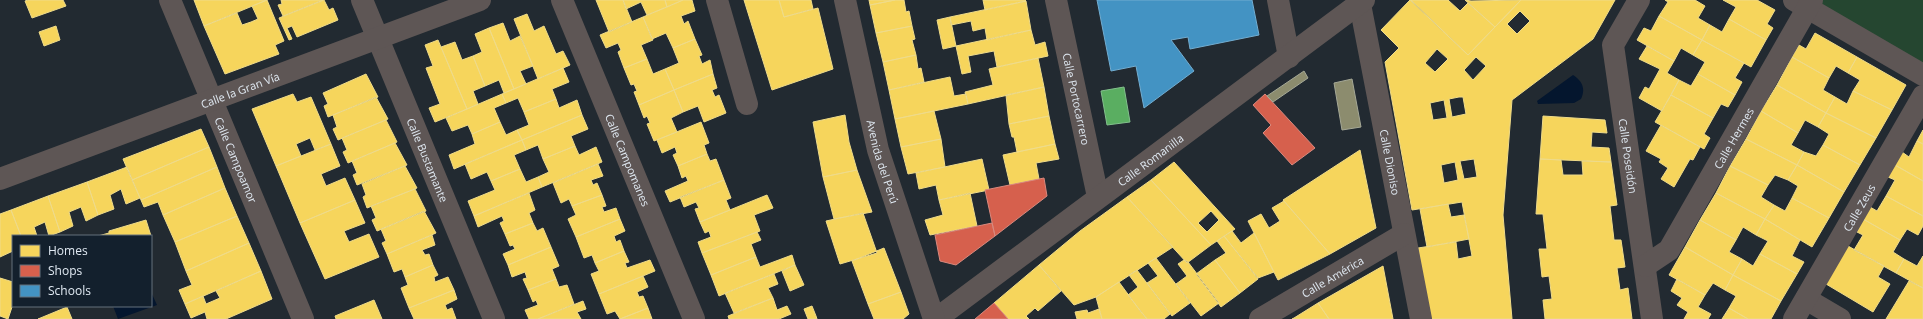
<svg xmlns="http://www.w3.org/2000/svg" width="1923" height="319" font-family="'Open Sans',sans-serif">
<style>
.green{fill:#254630}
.water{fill:#04162e}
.homes{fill:#f6d55c;stroke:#efdb89;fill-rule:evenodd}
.shops{fill:#d6604d;stroke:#d9897e}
.schools{fill:#4393c3;stroke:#72add1}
.public{fill:#5aae61;stroke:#82c08c}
.industry{fill:#8c8c6e;stroke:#a5a896}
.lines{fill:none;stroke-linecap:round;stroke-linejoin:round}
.minor{stroke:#5e5655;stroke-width:22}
.tertiary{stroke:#5e5655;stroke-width:22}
.labels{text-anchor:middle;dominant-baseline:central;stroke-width:4;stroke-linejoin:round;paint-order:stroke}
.street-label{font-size:11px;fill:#e0e9f2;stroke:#13202d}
</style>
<rect width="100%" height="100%" fill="#222a31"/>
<path class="green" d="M1812,0H1923V75Z"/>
<path class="water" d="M1573,75C1582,81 1586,88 1581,99L1574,103L1538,104L1537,101Z
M151,292L157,305L118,319L113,306H151Z"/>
<path class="homes" d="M28,0H63L66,6L32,18L25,1Z
M194,0H267L204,26Z
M267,0L284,41L275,45L279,54L225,74L204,26L237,13L242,25L251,22L258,19L252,6Z
M281,0H323L283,16L278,5L282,4Z
M324,0L329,10L333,8L338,20L297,37L292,26L287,28L292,39L289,40L279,18Z
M596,0H623L632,22L609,32Z
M623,0H665L667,7L647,15L641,2L626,9Z
M665,0H683L667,7Z
M683,0H692L695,11L681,16L684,24L688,21L695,39L673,48L666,33L652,39L643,17Z
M744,0H779L784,17L818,8L833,69L772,90Z
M779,0H811L813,9L784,17Z
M869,0H895L870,5Z
M895,0H904L906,12L909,11L912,26L876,33L870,5Z
M983,0H1025L1026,1L985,10Z
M1410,0L1468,55L1521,0H1615L1593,39L1512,100L1503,215L1512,319H1431L1418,248L1456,242L1458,259L1472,256L1462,202L1412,210L1385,62L1399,48L1381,30ZM1520,11L1530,21L1517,34L1507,24ZM1437,49L1448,59L1435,72L1425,63ZM1476,57L1486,66L1473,80L1464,70ZM1459,97H1463L1466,114L1452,117L1449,99ZM1444,100L1447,118L1433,120L1430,103ZM1474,159L1477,177L1464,179L1460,161ZM1455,162L1458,180L1444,183L1441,165Z
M1411,0H1448L1460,11L1468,3L1495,27L1468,55Z
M1465,0L1471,1L1521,0L1495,27Z
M1665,0H1695L1705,6L1698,18L1710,25L1702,40L1659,16L1668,2Z
M1723,0H1757L1775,10L1767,24L1773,28L1766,40L1729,19L1736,7Z
M1026,1L1031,30L987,40L985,28L973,31L971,21L951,25L950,17Z
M527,14L534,31L544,26L556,54L563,51L570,65L538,79L514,19Z
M1659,16L1702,40L1693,55L1681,48L1674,61L1637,40L1644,28L1651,31Z
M643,17L653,40L641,45L647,59L624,68L618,52L621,50L618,43L606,48L600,35Z
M950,17L956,46L943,49L937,20Z
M1729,19L1766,40L1751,67L1702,40L1710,25L1722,32Z
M503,23L510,41L520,36L533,66L520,71L526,84L514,89L489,28Z
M56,26L60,40L44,46L39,32Z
M912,26L915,39L912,40L916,55L883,62L876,33Z
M489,28L514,89L504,93L499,80L485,86L473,56L482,52L475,34Z
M1031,30L1035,45L1045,42L1048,56L997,67L994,51L968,56L971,72L962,74L956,46Z
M1815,33L1857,57L1848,73L1836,66L1829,78L1792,57L1799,45L1806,49Z
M695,39L702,55L699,56L702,64L710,60L713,74L674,90L665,69L679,63L673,48Z
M438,40L467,109L435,122L429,108L440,104L426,68L433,66L425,45Z
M1702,40L1744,63L1735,78L1742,82L1735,95L1698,74L1705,62L1693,55Z
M455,42L462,60L473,56L485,86L473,91L478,104L467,109L441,47Z
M1647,46L1674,61L1667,73L1679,80L1662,111L1639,98L1645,87L1649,89L1660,69L1639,59Z
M916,55L918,69L921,68L924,82L889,90L883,62Z
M1792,57L1829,78L1823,90L1835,97L1826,113L1777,85Z
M1857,57L1906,85L1892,110L1853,91L1860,80L1848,73Z
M1038,58L1044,87L968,104L965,92L993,85L989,69Z
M647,59L653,74L665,69L674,90L639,105L634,92L637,91L634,84L631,85L624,68Z
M563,68L569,82L552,89L556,99L524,112L518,98L506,103L502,94Z
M366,74L378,97L328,117L324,106L328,104L323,93Z
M713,74L717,88L712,90L715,97L719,95L726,113L704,122L698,106L683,112L674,90Z
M1698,74L1735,95L1728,107L1721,104L1713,118L1671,95L1679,80L1691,86Z
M950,77L954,96L966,94L968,104L895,119L889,90Z
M1777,85L1826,113L1818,127L1805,120L1798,133L1761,111Z
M1044,87L1049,116L1009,124L1006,95Z
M674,90L683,112L671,118L677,132L654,141L647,124L650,123L647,116L644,118L639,105Z
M1853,91L1892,110L1876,138L1826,113L1835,97L1847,104Z
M293,94L297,102L311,97L331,144L315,150L310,138L296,144L301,156L276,166L252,109Z
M502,94L506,103L494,108L500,122L472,134L468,125L452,131L446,118Z
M1671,95L1713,118L1704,134L1710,138L1704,149L1655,122Z
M376,97L388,119L338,140L333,129L337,127L333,115Z
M556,99L559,108L577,100L582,115L522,140L517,130L529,125L524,112Z
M934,111L941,139L901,147L895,119Z
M1761,111L1798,133L1791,145L1804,152L1797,165L1746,139Z
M1826,113L1876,138L1860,165L1823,145L1829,134L1818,127Z
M582,115L588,129L571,136L575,146L543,159L538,145L526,150L522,140Z
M845,115L849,142L857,170L823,177L813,122Z
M1049,116L1055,144L1017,152L1014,137H1012L1009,124Z
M1543,116L1605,120L1607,133L1592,132L1591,147L1609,148L1611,162L1540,159Z
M386,120L397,142L348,163L343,152L347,150L342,138Z
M500,122L506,135L517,130L522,140L454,169L449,155L475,144L472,134Z
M701,122L709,143L704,145L707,154L678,166L673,155L677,153L675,147L662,153L657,140Z
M1661,125L1700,147L1693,160L1690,159L1674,187L1661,179L1668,168L1659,162L1661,159L1646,151Z
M201,129L209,147L132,180L123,159Z
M1923,130V144L1917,141Z
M941,139L945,167L908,174L901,147Z
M1746,139L1797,165L1788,180L1775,175L1768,185L1730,166Z
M522,140L526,150L514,155L520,169L491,181L487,172L471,179L465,164Z
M1917,141L1923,144V181L1895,165L1902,152L1909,157Z
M395,143L407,165L357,185L353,175L357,173L352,161Z
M331,144L340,166L321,174L326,186L345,178L355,200L300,223L276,166Z
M1055,144L1059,159L1036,163L1039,179L1010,185L1003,155Z
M1823,145L1860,165L1844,192L1797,165L1804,152L1816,156Z
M575,146L579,155L596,147L602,162L542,187L538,177L549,172L543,159Z
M209,147L217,167L141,200L132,180Z
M1360,150L1376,228L1330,254L1283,200Z
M707,154L710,161L716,159L724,180L670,202L665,191L688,181L686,176L682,178L678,166Z
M982,159L989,190L939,200L936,185L919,189L916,173Z
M1540,159L1561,160L1563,175H1583L1582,161L1611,162L1617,205L1610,206L1614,240H1621L1625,267L1617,268L1620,290L1628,288L1632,319H1545L1543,300L1552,299L1549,276L1542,277L1539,249H1547L1543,214H1536Z
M1174,162L1235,229L1211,245L1151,180ZM1211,211L1219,220L1207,232L1198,223Z
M598,164L603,176L591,180L593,185L597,183L602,195L572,206L569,199L561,203L553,183Z
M1797,165L1844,192L1829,218L1792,198L1798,186L1788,180Z
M1895,165L1923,181V216L1886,196L1895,180L1888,177Z
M405,166L417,188L367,208L363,197L366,195L362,184Z
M1730,166L1768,185L1761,197L1774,205L1765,219L1716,193Z
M127,167L140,198L126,204L121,189L110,195L114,209L98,215L87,182Z
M217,167L225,188L163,215L158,202L144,207L141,200Z
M520,169L526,182L538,177L542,187L474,216L468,201L495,190L491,181Z
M857,170L872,212L834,219L823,177Z
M724,180L731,198L726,200L730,210L700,222L695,209L699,208L696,202L684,207L680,197Z
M1151,180L1211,245L1187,263L1127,197Z
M87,182L98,215L86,221L81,207L69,212L73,226L60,232L48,196Z
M225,188L237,216L175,242L163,215Z
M415,189L426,211L377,231L372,220L376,218L371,206Z
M529,193L535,210L529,213L533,223L505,234L500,223L504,221L502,216L478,227L474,216Z
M970,193L977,226L930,235L925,220L943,215L939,200Z
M1716,193L1765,219L1756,235L1743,227L1736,240L1700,220Z
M602,195L606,206L602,207L604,212L616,208L620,219L576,237L568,219L576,215L572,206Z
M767,195L773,208L754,215L760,231L702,253L698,242L711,237L709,231L705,233L700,222Z
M48,196L60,232L49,236L45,222L34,227L37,236H21L11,210Z
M1886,196L1923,216V226L1918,235L1907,229L1900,240L1863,219L1870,207L1877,211Z
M1127,197L1173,247L1096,297L1074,305L1039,265L1080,231Z
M1792,198L1829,218L1812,247L1765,219L1774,205L1785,211Z
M355,200L365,223L344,231L349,242L369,234L379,257L325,279L300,223Z
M1284,201L1330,254L1278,280L1248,221L1261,214L1269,228L1280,221L1272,208Z
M1448,204L1451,217L1464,215L1469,239L1427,247L1420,209Z
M11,210L21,236H13V251L0,257V214Z
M424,211L436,233L387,254L382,243L386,241L381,229Z
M863,213L877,253L840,264L826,221Z
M237,216L249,243L186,271L175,242Z
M620,219L625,231L614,236L616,242L620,240L624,251L595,263L592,255L584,258L576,237Z
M1765,219L1800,240L1792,256L1804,262L1797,274L1760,254L1768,241L1756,235Z
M1863,219L1900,240L1893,252L1904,259L1896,273L1854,250L1863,235L1857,232Z
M146,220L151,236H98L109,233V231Z
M1700,220L1736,240L1729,252L1742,259L1733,275L1685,247Z
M533,223L537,231L543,228L551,247L508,265L503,254L515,249L513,245L510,246L505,234Z
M1232,231L1241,243L1254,233L1274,272L1258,278L1224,236Z
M757,232L761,240L751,244L756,257L711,275L702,253Z
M432,235L435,245L422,250L425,255L429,254L433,265L405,277L402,269L394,272L387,254Z
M1224,236L1258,279L1240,293L1215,260L1226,253L1217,241Z
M249,243L261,271L185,304L179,290L192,285L186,271Z
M1848,246L1884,266L1878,277L1890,284L1873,312L1826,284Z
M551,247L559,266L552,269L556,279L528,290L523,279L527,278L525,272L512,277L508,265Z
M1685,247L1733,275L1725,290L1713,283L1705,295L1669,275Z
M884,248L901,292L868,304L852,261Z
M624,251L629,262L625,263L627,268L650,260L655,271L599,294L591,274L599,271L595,263Z
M1760,254L1797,274L1781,301L1733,275L1742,259L1753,266Z
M792,255L795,265L719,296L711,275L756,257L760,267Z
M1923,256V288L1896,273L1904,259L1917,266Z
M1156,258L1190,303L1172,316L1147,283L1158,276L1148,263Z
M1184,260L1188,262L1219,303L1201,316L1176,284L1187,276L1178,264Z
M1215,260L1240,293L1221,307L1196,274Z
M433,265L438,275L434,277L435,282L448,277L454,290L409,308L401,288L408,285L405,277Z
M795,265L804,285L790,291L782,271Z
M1039,265L1061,291L1038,311L1035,308L1026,316L1029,319H1008L994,303Z
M1383,266L1393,319H1329L1318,303Z
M1137,270L1170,314L1164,319H1147L1128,295L1138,287L1129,275Z
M261,271L272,299L226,319H207L205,312L191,318L185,304L203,296L206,304L220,298L216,291Z
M774,274L778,284L768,288L773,298L734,313L725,293Z
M1733,275L1781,301L1771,319H1748L1729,308L1736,296L1725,290Z
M643,276L648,287L637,292L639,297L643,296L648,308L620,319L615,311L607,314L599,294Z
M0,278L13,282V304L8,319L0,316Z
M556,279L559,287L567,285L574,304L538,319H529L525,310L538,305L536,300L533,302L528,290Z
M1677,279L1705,295L1698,307L1711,314L1708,319H1684L1688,312L1677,305L1682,298L1671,291Z
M1909,281L1923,288V319H1886Z
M1119,282L1141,312L1147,319H1102L1096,297Z
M454,290L457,299L445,305L447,310L452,308L456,319H414L409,308Z
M901,292L909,314L903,319H874L868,304Z
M773,298L777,310L787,306L791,314L779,319H729L728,316Z
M374,300L382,319H336L335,316Z
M583,301L586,309L577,312L581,319H538Z
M1318,303L1329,319H1292L1294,318Z
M812,306L816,316L817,319H808L804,309Z
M67,307L72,319H38Z
M648,308L652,319H620Z
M1729,308L1748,319H1722Z
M1099,309L1102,319H1077L1075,312L1087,310L1088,313Z"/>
<path class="shops" d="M1265,94L1315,148L1292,165L1263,133L1271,125L1253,105Z
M1044,178L1047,196L995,236L985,190Z
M992,223L995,236L956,265L940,261L935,235Z
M994,303L1008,319H975Z"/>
<path class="schools" d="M1097,0H1252L1259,35L1190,49L1188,37L1171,40L1194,71L1144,108L1136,66L1111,71Z"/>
<path class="public" d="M1124,87L1130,122L1107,125L1101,91Z"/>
<path class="industry" d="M1304,71L1308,78L1273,102L1267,96Z
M1352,79L1361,127L1342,130L1334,83Z"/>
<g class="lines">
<g class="minor">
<path id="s1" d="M170,0L303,319"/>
<path id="s2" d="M362,0L494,319"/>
<path id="s3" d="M562,0L694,319"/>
<path d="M717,0L747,104"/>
<path id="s4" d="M1056,0L1098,197"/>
<path d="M1278,0L1289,57"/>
<path id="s5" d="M1639,0L1613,45L1652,319"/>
<path d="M1794,0L1923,75"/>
<path id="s6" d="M1360,4L1421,319"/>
<path id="s7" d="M0,179L480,0"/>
<path id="s8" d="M1645,266L1669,250L1812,0"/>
<path d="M1806,299L1840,319"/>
<path id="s9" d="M936,319L1364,0"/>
<path id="s10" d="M1260,319L1404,234"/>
<path id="s11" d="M1794,319L1923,96"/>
</g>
<path class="tertiary" id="s12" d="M845,0L878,150L934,319"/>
</g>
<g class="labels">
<g class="street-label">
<text stroke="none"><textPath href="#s7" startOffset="256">Calle la Gran Vía</textPath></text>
<text stroke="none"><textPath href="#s4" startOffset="101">Calle Portocarrero</textPath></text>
<text stroke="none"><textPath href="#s8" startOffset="158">Calle Hermes</textPath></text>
<text stroke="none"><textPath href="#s5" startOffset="164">Calle Poseidón</textPath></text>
<text stroke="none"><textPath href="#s1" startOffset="173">Calle Campoamor</textPath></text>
<text stroke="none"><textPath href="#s9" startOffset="267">Calle Romanilla</textPath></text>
<text stroke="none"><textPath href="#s2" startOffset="173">Calle Bustamante</textPath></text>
<text stroke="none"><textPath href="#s3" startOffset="173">Calle Campomanes</textPath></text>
<text stroke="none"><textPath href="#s12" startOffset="166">Avenida del Perú</textPath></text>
<text stroke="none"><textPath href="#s6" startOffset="161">Calle Dioniso</textPath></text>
<text stroke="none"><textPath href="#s11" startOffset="129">Calle Zeus</textPath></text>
<text stroke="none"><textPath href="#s10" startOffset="84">Calle América</textPath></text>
</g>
</g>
<rect x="12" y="235" width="140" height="72" fill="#13202d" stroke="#65707c"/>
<rect x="20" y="245" width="20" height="12" fill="#f6d55c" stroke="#65707c"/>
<text x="48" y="255" font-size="12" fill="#e0e9f2">Homes</text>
<rect x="20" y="265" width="20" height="12" fill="#d6604d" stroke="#65707c"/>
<text x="48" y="275" font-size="12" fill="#e0e9f2">Shops</text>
<rect x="20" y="285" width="20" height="12" fill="#4393c3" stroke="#65707c"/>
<text x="48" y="295" font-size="12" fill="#e0e9f2">Schools</text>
</svg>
